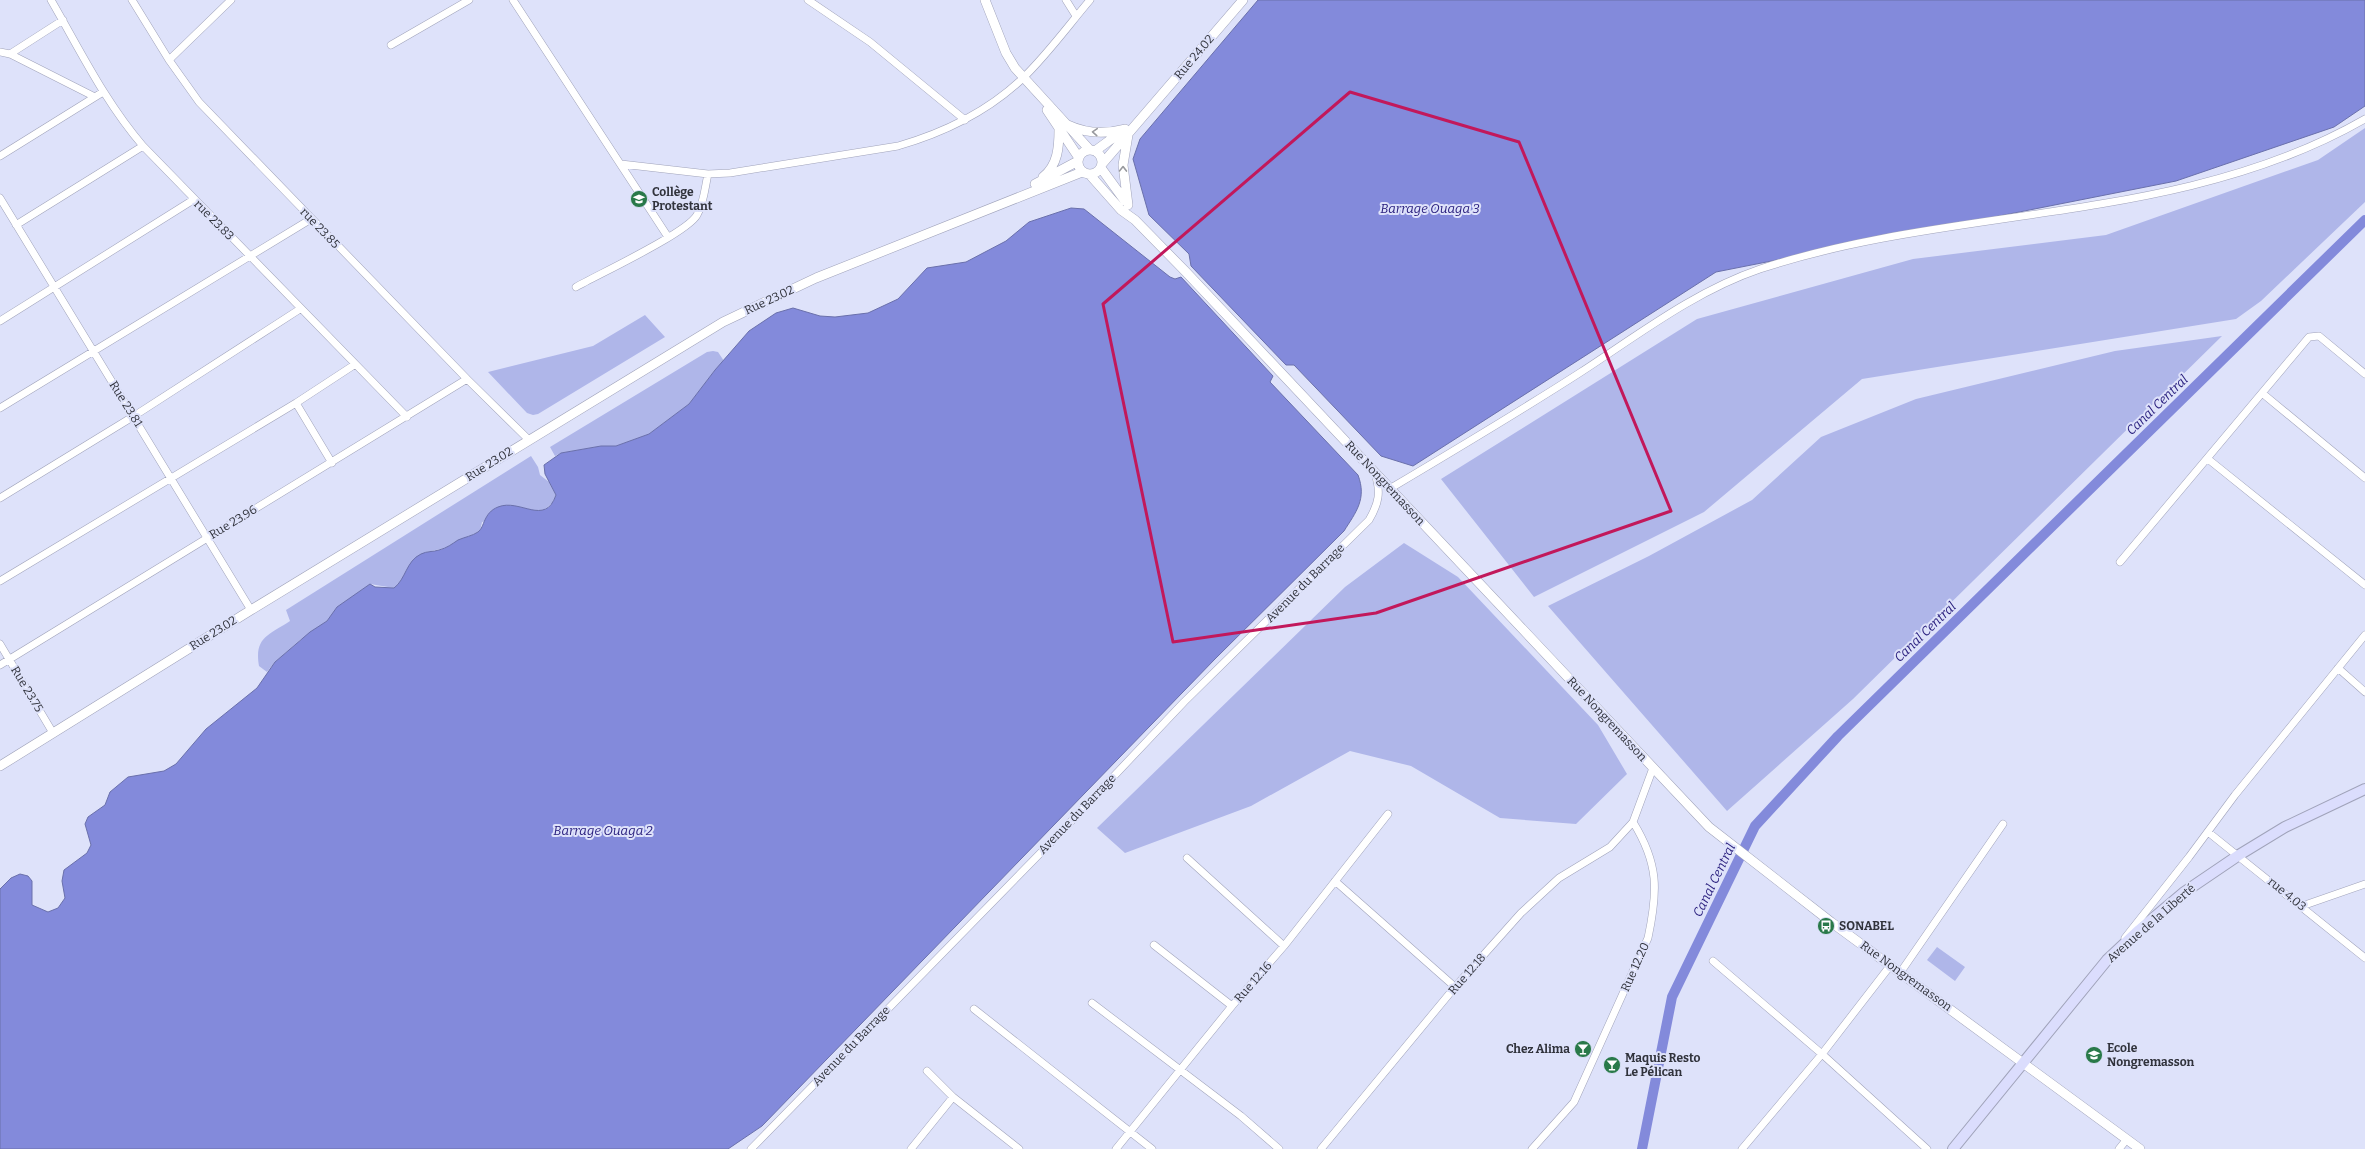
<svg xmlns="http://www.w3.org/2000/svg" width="2365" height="1149" font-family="Bitter,serif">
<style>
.green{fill:#afb6e9}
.water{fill:#838adb;stroke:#6a70ab}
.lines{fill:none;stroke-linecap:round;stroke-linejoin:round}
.canal{stroke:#838adb;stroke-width:10}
.minor-casing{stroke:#a0a3ba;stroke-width:8}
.tertiary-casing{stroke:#a0a3ba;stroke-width:10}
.secondary-casing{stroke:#a0a3ba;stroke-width:12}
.minor{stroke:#fff;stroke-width:7}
.tertiary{stroke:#fff;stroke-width:9}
.secondary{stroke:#dbddfd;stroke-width:10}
.oneway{stroke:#98999e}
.marked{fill:none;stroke:#c2185b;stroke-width:3;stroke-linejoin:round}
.labels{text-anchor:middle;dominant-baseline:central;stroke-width:4;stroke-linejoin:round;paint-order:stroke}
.street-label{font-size:12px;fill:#31333c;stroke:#dee2fa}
.poi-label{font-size:12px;font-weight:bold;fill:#31333c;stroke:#dee2fa;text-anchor:start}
.water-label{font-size:13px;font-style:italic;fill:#2b217f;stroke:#dee2fa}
</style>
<rect width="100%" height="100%" fill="#dee2fa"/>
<path class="green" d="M2365,128V202L2261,301L2236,319L1862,379L1704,512L1534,597L1441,479L1697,319L1913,259L2106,235L2318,160Z
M645,315L665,337L538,414L533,415L527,413L488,372L593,346Z
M2222,336L1853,699L1727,811L1548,606L1649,556L1752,500L1821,437L1916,399L2115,351Z
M713,351L718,352L724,361L715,370L689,404L649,434L616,446H601L561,453L555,456L550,447L707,352Z
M531,456L538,467L540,475L549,482L556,495L553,502L543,511L482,522L480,531L445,548L427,552L394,588L370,584L338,607L327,621L300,640L275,662L267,672L259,666C254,637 269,635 290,621L286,610Z
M1404,543L1458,577L1598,725L1627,774L1576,824L1500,818L1411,766L1350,751L1251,806L1125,853L1097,828L1345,587Z
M1937,947L1965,967L1955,981L1927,960Z"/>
<path class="water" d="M1258,0H2365V106L2334,127L2176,181L1716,272L1413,466L1381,456L1294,365H1286L1191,266L1189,254L1149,215L1133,159L1140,139Z
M1071,208L1084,209L1170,277L1175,279L1181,277L1273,376L1270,382L1358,475C1367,499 1356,512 1344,531L1215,659L762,1126L728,1149H0V889L11,878L20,874L28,876L32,881V905L48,912L58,908L65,898L62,881L64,870L87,853L91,845L85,824L88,817L105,805L110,792L128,777L164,771L176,764L206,729L257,688L275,662L310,632L327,621L337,607L370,584L375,587L394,588C406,579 406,561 421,554C427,551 433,552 439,550C447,548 452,544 458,540C465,537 472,536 478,532C485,527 483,513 498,507C520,498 545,527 556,495L545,474L544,465L561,453L601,446H616L649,434L689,404L715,370L749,331L776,313L793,308L820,316L835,317L868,313L898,299L927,268L966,262L1006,241L1029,222Z"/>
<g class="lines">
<path class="canal" d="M1642,1149L1672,997L1755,826L1838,736L2365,220"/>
<g class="minor-casing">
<path id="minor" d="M51,0C80,50 105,102 143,146L407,417
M132,0L169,60L199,102L467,379L529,440
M513,0L668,237
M808,0L870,42L965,120
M1066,0L1076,16
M391,45L469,0
M0,52L10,54L95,97
M10,54L63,20
M169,60L231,0
M0,156L103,92
M621,164L708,174L730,173L898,146C943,133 987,112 1022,79C1047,55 1068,26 1090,0
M0,198L251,610
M16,225L143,146
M576,287C599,274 687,233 697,215C704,203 705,187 708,174
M0,321L193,200
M2262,393L2365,478
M296,403L332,463
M0,408L311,219
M2208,459L2365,585
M1391,488C1455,450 1519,412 1581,372C1638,335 1695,291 1760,269C1957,204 2181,225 2365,119
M0,498L134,416L300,309
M2120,562L2309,337L2319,336L2365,374
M0,581L296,403L354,365
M0,644L53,733
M0,665L467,379
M2338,668L2365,692
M2208,832L2365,958
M1187,858L1284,946
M1335,881L1455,987
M2302,906L2365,884
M2125,938L2189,857L2235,795L2365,635
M1154,945L1232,1006
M1713,961L1822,1054L1927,1149
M1900,973L2003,824
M1092,1003L1241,1116L1279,1149
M974,1009L1152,1149
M927,1071L953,1097L1019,1149
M751,1149L1061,832L1184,702L1369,520C1379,503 1381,492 1375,474
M911,1149L953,1097
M1116,1149L1232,1006L1284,946L1388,814
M1321,1149L1455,987L1521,913L1559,878L1610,847L1633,822
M1532,1149L1574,1102L1648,938C1658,891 1659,864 1633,822L1653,768
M1742,1149L1822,1054L1890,966
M2119,1149L2127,1139"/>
</g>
<g class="tertiary-casing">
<path id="tertiary" d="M985,0L1006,53L1015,68L1090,150
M1047,110L1079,158
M1068,125C1087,134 1106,134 1125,129
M1078 162a12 12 0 1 1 24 0a12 12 0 1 1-24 0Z
M1095,151L1121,132
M1102,164L1243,0
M1101,168L1125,201
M1090,175L1121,210L1135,220L1186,272L1709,827L1831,922L2140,1149
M1043,177C1058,165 1059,147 1059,129
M1035,184L1078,161
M1128,205L1123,165L1128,135
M0,766L251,610L723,322L816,278L1082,172"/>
</g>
<g class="secondary-casing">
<path id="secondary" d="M1953,1149L2107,960L2139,930L2183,893L2239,855L2285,827L2365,789"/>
</g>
<use href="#minor" class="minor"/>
<use href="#tertiary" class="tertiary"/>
<use href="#secondary" class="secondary"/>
</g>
<defs><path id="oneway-chevron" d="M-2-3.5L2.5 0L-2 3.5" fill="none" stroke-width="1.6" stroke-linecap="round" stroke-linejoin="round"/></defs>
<g class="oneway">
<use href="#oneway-chevron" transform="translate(1095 132) rotate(-176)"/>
<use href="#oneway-chevron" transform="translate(1123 169) rotate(-89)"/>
</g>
<path class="marked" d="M1350,92L1519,142L1671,511L1376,613L1173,642L1103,304Z"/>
<defs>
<g id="school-disc" transform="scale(0.9)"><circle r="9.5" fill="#297949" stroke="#dee2fa"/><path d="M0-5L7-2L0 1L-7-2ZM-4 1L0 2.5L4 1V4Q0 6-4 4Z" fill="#fff"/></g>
<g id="bus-disc" transform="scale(0.9)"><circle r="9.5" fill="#297949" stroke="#dee2fa"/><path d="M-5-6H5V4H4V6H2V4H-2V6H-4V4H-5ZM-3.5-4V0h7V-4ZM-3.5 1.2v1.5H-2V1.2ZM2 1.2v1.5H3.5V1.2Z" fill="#fff"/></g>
<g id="bar-disc" transform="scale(0.9)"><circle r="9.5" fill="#297949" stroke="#dee2fa"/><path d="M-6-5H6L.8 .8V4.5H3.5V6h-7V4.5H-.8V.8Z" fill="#fff"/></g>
</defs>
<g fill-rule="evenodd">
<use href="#school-disc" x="639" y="199"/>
<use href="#bus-disc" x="1826" y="926"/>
<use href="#bar-disc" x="1583" y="1049"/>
<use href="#school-disc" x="2094" y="1055"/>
<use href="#bar-disc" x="1612" y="1065"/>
</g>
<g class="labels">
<g class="street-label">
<text transform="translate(1194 57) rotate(-50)">Rue 24.02</text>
<text transform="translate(214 220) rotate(45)">rue 23.83</text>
<text transform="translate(320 228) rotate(46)">rue 23.85</text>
<text transform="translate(769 300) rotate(-25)">Rue 23.02</text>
<text transform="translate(126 404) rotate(58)">Rue 23.81</text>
<text transform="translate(489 464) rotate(-32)">Rue 23.02</text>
<text transform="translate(1385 483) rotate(47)">Rue Nongremasson</text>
<text transform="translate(233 522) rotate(-31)">Rue 23.96</text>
<text transform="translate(1305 583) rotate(-45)">Avenue du Barrage</text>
<text transform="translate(213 633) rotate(-32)">Rue 23.02</text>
<text transform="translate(27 689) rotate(59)">Rue 23.75</text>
<text transform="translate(1607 719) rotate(47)">Rue Nongremasson</text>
<text transform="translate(1077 814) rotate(-46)">Avenue du Barrage</text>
<text transform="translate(2287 894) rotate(39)">rue 4.03</text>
<text transform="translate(2151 923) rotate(-41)">Avenue de la Liberté</text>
<text transform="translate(1635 967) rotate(-66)">Rue 12.20</text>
<text transform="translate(1467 974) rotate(-49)">Rue 12.18</text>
<text transform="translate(1906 976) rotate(36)">Rue Nongremasson</text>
<text transform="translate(1253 982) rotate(-49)">Rue 12.16</text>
<text transform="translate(851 1046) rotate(-46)">Avenue du Barrage</text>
</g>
<g class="poi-label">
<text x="652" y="192">Collège<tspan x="652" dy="14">Protestant</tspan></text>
<text x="1839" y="926">SONABEL</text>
<text x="2107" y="1048">Ecole<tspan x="2107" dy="14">Nongremasson</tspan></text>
<text x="1570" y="1049" text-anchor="end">Chez Alima</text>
<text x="1625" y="1058">Maquis Resto<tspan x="1625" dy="14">Le Pélican</tspan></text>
</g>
<g class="water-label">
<text x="1430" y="208">Barrage Ouaga 3</text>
<text transform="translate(2157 405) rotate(-44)">Canal Central</text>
<text transform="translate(1925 632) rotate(-44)">Canal Central</text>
<text x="603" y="830">Barrage Ouaga 2</text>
<text transform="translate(1714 880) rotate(-64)">Canal Central</text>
</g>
</g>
</svg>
